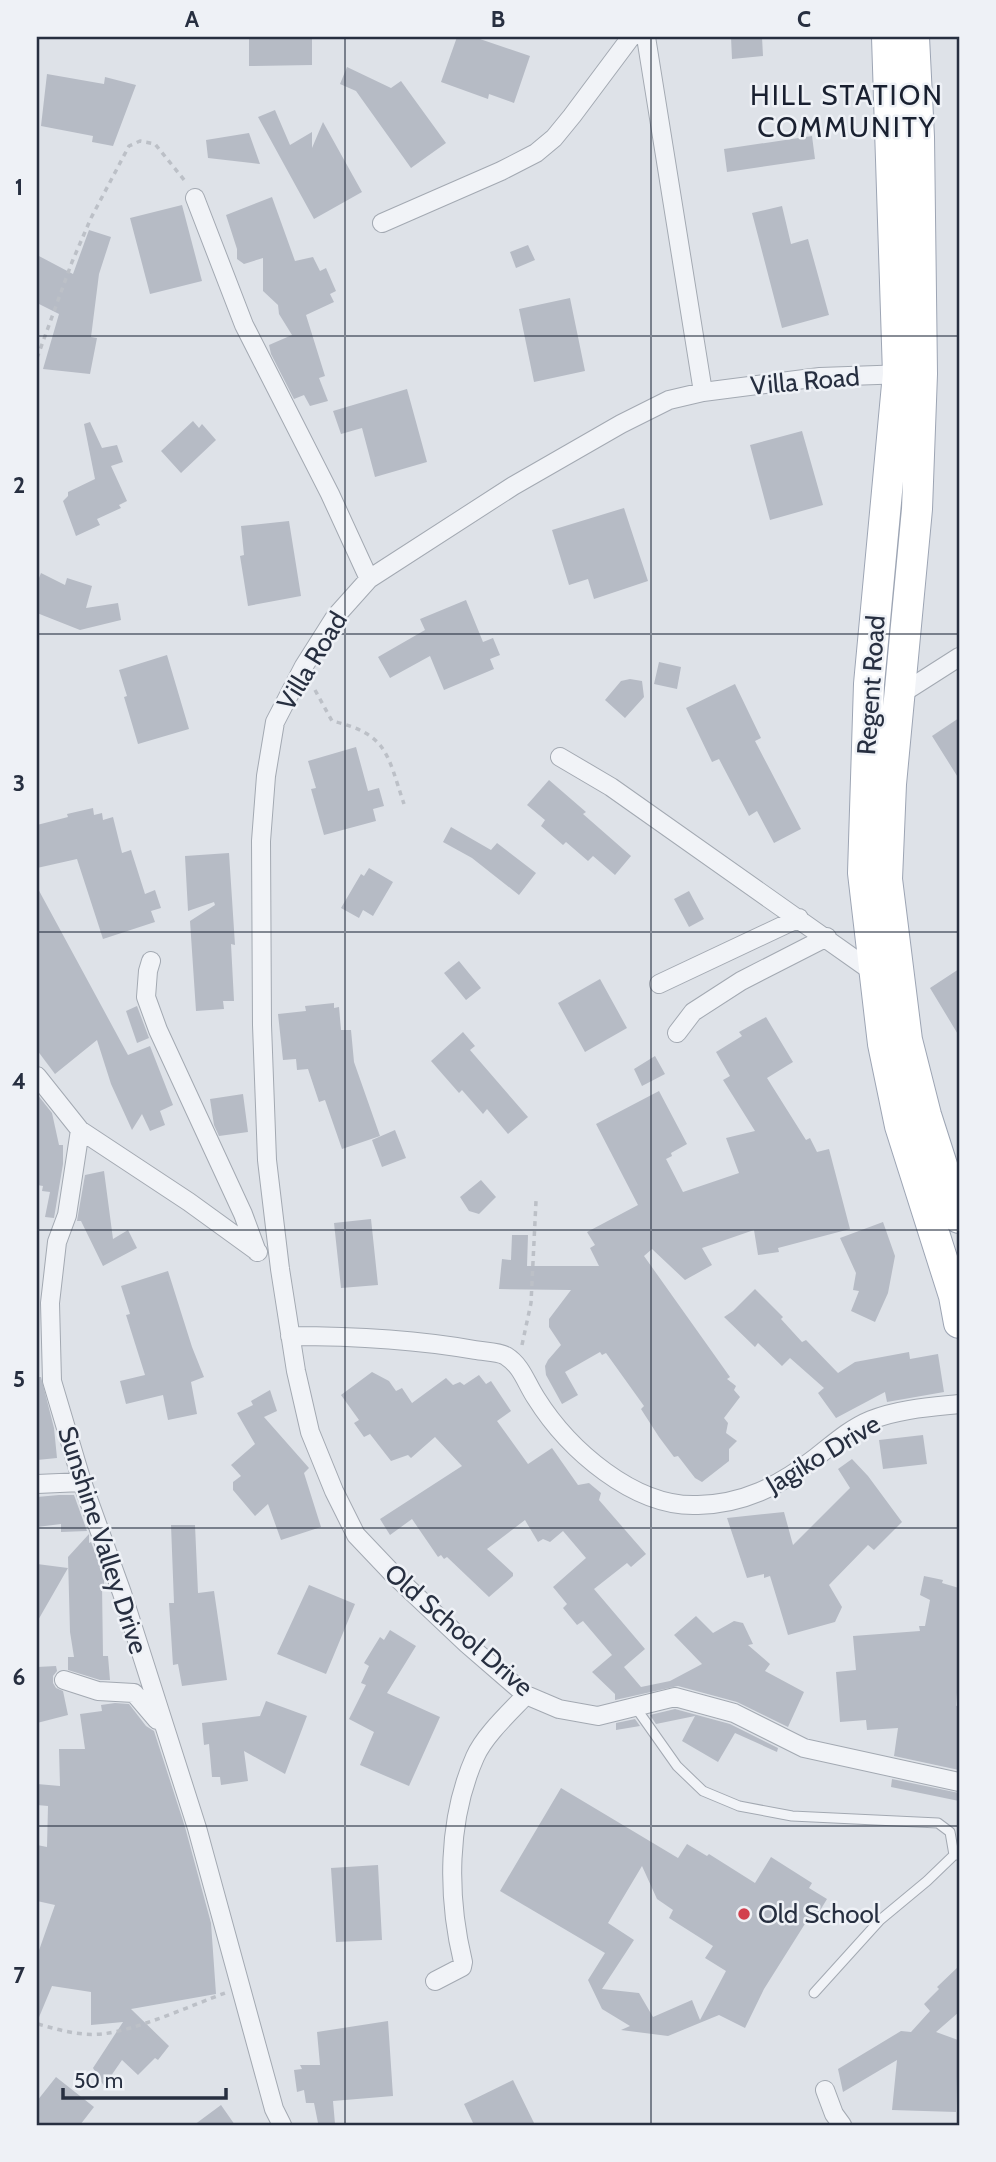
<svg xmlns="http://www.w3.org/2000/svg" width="996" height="2162" font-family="Cabin,sans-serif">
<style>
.building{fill:#b6bbc5;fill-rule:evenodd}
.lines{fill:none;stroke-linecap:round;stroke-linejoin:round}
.lane-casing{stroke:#a3a9b2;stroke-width:11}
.street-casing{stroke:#a3a9b2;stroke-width:20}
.primary-casing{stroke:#9da5b4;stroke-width:32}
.path{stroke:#bcc0c7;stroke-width:3.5;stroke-dasharray:5 5;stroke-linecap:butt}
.lane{stroke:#f1f3f7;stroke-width:9}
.street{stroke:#f1f3f7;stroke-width:18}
.primary{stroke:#fff;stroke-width:30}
.grid{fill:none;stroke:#272f40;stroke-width:2;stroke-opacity:0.55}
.poi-dot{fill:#d23f4d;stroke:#eef1f6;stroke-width:2.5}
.labels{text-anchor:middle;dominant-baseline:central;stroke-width:5;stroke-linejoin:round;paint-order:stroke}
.street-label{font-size:26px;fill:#272f40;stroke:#eef1f6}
.poi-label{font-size:26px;fill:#272f40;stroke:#eef1f6;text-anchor:start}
.neighbourhood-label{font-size:28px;letter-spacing:2px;fill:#192030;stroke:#eef1f6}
.neatline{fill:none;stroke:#272f40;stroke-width:2.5}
.grid-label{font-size:23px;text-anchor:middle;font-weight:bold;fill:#272f40}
</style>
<rect width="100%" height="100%" fill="#dee2e8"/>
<path class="building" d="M249,37H305V39H312V65L249,66Z
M457,37H474L530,56L514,103L489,94L488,99L441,82Z
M731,37H762L763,56L732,59Z
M347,67L391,88L401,81L446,143L411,168L356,91L340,84Z
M47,74L104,84L105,77L136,85L113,146L92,142L93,136L41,126Z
M275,110L290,145L312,132V148L323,122L362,192L314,219L258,117Z
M249,133L260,164L208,158L206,140Z
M812,136L815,159L727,172L724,149Z
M272,197L295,261L313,257L320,271L326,268L336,291L330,294L334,302L306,315L325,376L319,378L328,401L310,406L304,395L294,399L271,354L269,345L292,335L279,314L278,305L263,291V258L244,264L237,259V249L226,215Z
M182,205L202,281L150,294L130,218Z
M782,206L791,244L808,239L829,315L782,328L752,213Z
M89,230L111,237L99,274L91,337L97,338L90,374L43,369L59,314L37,303V255L73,274Z
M528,245L535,260L516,268L510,252Z
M570,298L585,371L534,382L519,309Z
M407,389L427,462L375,477L362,428L341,434L333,411Z
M193,421L199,428L202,424L216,440L181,473L161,451Z
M90,422L102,448L117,445L123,462L111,466L127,501L119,505L121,508L97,519L100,525L76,536L63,501L68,496V492L95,479L84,424Z
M802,431L823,505L770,520L750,445Z
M624,508L648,581L594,599L588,579L569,585L552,530Z
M289,521L301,596L248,606L240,556L244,555L241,526Z
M41,573L65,585L67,578L92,586L86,608L118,603L121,620L80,630L37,613V583Z
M466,600L483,642L493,638L500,655L490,659L494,669L444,690L430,656L390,678L378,657L425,630L420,619Z
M167,655L189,729L138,744L124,697L127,696L119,670Z
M659,662L681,667L677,689L654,684Z
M630,679L642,681L644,697L625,718L605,700L621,681Z
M735,684L761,738L755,741L801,829L774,843L757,811L749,816L719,759L712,762L686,708Z
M959,718V779L932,736Z
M356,747L368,791L379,788L384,806L373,809L376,821L324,835L311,789L316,788L308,761Z
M549,780L586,812L583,814L631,856L615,875L593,856L588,861L566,842L563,845L541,826L545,820L527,805Z
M93,808L94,815L102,813L103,820L113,817L122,853L131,850L145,894L155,890L161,908L151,911L155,922L103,939L77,859L37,868V825L68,817L67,814Z
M451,827L491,850L497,843L536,873L519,895L472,858L443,842Z
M229,853L235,945L231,944L234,1001H223L224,1009L196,1011L190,921L215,905L214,902L188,911L185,856Z
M369,868L393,882L373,916L363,910L359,918L341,908L361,874L364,876Z
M37,887L128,1055L150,1046L173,1105L160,1111L165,1125L150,1131L142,1114L132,1130L111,1084L97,1040L55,1074L37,1050Z
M689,891L704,919L689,927L674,899Z
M459,961L481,988L466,1000L444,973Z
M959,969V1036L930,988Z
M600,979L627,1028L585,1052L558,1003Z
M334,1003V1008L339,1007L341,1030H351L354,1062L380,1136L342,1149L325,1100L319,1102L308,1069L297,1070L296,1059L283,1060L278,1014L306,1011L305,1006Z
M137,1006L149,1038L137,1043L126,1011Z
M766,1017L793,1062L767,1078L806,1140L810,1138L817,1152L829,1149L850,1229L778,1248L779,1252L758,1255L754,1230L702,1248L712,1265L685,1280L652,1249L644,1256L730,1377L727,1379L736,1386L734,1390L740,1397L724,1418L728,1423L726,1433L737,1441L729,1449V1461L702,1482L695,1478L678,1456L674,1457L659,1437L641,1409L644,1406L606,1353L602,1355L600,1352L565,1372L578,1395L562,1404L546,1375L545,1366L548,1360L561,1345L549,1327V1319L571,1290L499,1289L502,1259L511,1260L512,1235H528L527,1266H599L590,1248L595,1245L587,1232L638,1205L596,1124L659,1091L687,1144L671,1153L672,1156L666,1159L683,1192L739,1173L726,1138L755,1131L723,1080L730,1076L716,1052L742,1036L739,1032Z
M463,1032L475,1046L470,1050L528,1117L508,1134L487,1109L483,1114L462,1090L459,1093L431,1061Z
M655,1056L665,1074L642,1086L634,1069Z
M37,1094L52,1113L59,1145H63V1164L54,1218L45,1217L50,1192L42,1191L43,1186L37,1185Z
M243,1094L248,1132L219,1136L214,1125L210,1099Z
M395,1130L406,1158L382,1167L372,1140Z
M104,1171L113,1239L128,1230L137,1248L103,1266L81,1221H77L85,1175Z
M481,1180L496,1197L479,1214L469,1211L460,1197Z
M371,1219L378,1285L341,1288L334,1223Z
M883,1222L895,1256L888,1293L875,1322L851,1311L859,1291L853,1290L856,1273L840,1238Z
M168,1271L192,1347L204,1377L191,1382L197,1414L168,1420L163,1395L126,1404L120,1381L145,1375L126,1315L130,1314L121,1286Z
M755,1289L783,1317L781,1319L802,1342L806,1340L838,1373L855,1362L909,1352L910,1359L938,1354L944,1392L887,1402L885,1392L836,1418L818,1393L824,1388L790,1358L782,1366L758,1343L755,1347L724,1317L733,1311Z
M372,1372L389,1381L396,1391L402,1388L412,1403L446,1378L453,1385L460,1382L464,1385L479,1375L486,1384L491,1381L511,1411L497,1421L528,1464L552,1448L578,1485L589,1483L601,1493L599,1500L646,1554L631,1567L627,1563L594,1589L645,1649L624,1667L641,1687L670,1681L702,1664L674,1635L696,1616L713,1633L734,1621L743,1623L753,1644L748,1645L770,1664L765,1671L804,1692L788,1727L737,1702L678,1686L615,1700V1694L592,1672L612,1655L583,1621L577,1625L563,1608L567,1604L553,1587L586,1558L563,1531L550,1542L543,1539L538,1542L525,1520L487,1549L513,1573V1576L489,1597L447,1557L444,1559L441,1555L438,1557L412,1519L390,1535L380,1519L462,1466L435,1437L411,1458L408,1455L391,1461L370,1434L364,1437L354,1423L359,1420L341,1395Z
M37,1377H41L54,1428L57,1458L37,1460Z
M270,1390L277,1411L264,1417L309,1468L304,1473L321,1527L281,1540L268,1504L255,1516L233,1490V1482L241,1476L231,1465L255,1444L237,1413L253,1405L251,1401Z
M923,1435L927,1464L883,1469L879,1440Z
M852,1459L868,1476L902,1522L874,1550L868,1545L829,1585L842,1607L835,1622L788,1635L770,1576L764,1578V1574L747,1578L727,1518L784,1512L793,1545L850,1488L838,1469Z
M59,1495H74L87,1531L61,1532V1524L37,1527V1497Z
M171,1525H195L198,1593L214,1591L227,1680L182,1686L178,1664L173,1665L169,1603H174Z
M89,1534V1543L91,1542L104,1577V1585H102L103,1656H108L110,1680H100L68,1670V1657H74L70,1632L68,1557Z
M37,1564L68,1568L37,1622Z
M924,1576L943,1580L942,1583L959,1588V1666L956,1706L959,1705V1770L894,1756L898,1728L867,1730L866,1720L840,1722L836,1672L856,1670L853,1636L920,1631L919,1626H925L930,1600L920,1595Z
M309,1585L355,1604L326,1674L277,1654Z
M390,1630L416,1646L387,1693L440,1717L409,1786L360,1765L374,1732L349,1719L366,1685L361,1683L369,1666L364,1663L380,1637L384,1640Z
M56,1666L57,1671L53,1676V1683L56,1688L63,1691L68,1715L37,1723V1667Z
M266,1701L307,1716L285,1774L244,1751L248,1781L221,1785L220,1777H212L209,1744L204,1745L202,1723L260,1716Z
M115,1703L129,1704L146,1726L154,1731L185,1827L211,1923L216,1994L131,2009L169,2046L158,2060L155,2058L138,2075L122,2060L104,2086L93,2068L123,2022L91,2025V1992L52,1986L37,2022V1956L55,1905L37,1901V1845L47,1847L48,1806L37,1805V1784L60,1786L59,1749H85L80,1714L102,1711L101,1705Z
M675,1709L730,1724L778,1748L777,1752L735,1733L718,1762L682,1741L695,1716L656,1724L650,1715Z
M635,1719L640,1726L616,1730V1723Z
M892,1779L959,1793V1801L891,1787Z
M561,1788L678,1858L687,1844L707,1856L709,1854L755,1883L771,1857L812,1883L809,1888L827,1899L813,1922L808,1919L764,1989L745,2028L719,2015L668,2036L621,2030L630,2026L602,2009L588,1980L605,1953L500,1891ZM642,1866L657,1899L673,1910L669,1918L713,1946L705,1958L726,1971L700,2020L692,2000L653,2017L639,1993L602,1989L634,1940L608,1923Z
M378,1865L382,1940L336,1942L331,1868Z
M959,1966V2012L936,2032L958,2040L956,2112L892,2110L897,2060L843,2092L838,2069L901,2031L911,2032L930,2011L924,2004L939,1989L937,1987Z
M388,2021L393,2096L333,2101L335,2124L318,2123L314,2103H306L304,2090L297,2092L294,2070L302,2069L300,2065H320L317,2032Z
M56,2077L94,2107L80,2125H37V2101Z
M513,2080L535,2125H474L464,2104Z
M221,2105L235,2125H194Z"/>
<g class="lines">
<g class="lane-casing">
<path id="lane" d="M636,1708L677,1766L703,1791L739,1806L792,1816L938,1823L950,1832L954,1855H959
M814,1993L880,1920L927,1881L954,1855"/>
</g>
<g class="street-casing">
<path id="street" d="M646,37L703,392
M195,198L244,325L330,494L369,579
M382,223L501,171L536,153L554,138L572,116L631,37
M906,374L820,377L703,392L669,400L621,424L513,486L369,579L335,617L304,666L275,722L266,776L261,841L262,1025L267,1160L280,1269L296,1371L310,1432L334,1491L356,1535L394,1575L467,1644L526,1695L559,1709L598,1716L675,1697L734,1713L804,1748L959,1782
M897,692L901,694L959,657
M560,757L611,787L873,972
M151,961L148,971L146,997L158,1030L243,1214L257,1252
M659,984L799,918
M677,1033L693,1012L741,981L827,937
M37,1076L80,1130L189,1202L258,1252
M80,1130L67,1215L57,1242L50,1303L52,1381L82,1482L122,1593L197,1828L274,2109L282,2125
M290,1336C352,1336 413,1339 475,1350C485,1352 497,1351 506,1356C522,1366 526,1383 536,1398C568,1449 634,1508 698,1505C743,1504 779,1486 814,1459C832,1445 849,1429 871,1420C899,1409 930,1407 959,1404
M37,1484L82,1482
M64,1680L98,1691L134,1693L157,1720
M435,1981L462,1967L463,1962C447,1896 447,1820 475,1757C484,1736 510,1712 526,1695
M825,2090L834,2114L842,2125"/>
</g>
<g class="primary-casing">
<path id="primary" d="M887,37L898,374L869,684L863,873L883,1044L900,1126L954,1296L959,1323
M914,37L919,137L922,374L917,509L891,784L887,879L907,1040L926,1115L959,1218"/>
</g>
<path class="path" d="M37,358L72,262L91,218L129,146L140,141L155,144L185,181
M315,690L332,721C388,734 387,754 404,804
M522,1345L531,1303L536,1201
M38,2024C59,2030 80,2036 102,2034C137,2030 190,2006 225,1993"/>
<use href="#lane" class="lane"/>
<use href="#street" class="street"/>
<use href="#primary" class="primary"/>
</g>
<path class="grid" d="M345,37V2125M651,37V2125M37,336H959M37,634H959M37,932H959M37,1230H959M37,1528H959M37,1826H959"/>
<circle class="poi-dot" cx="744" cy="1914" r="7"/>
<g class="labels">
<g class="street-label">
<text transform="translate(805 381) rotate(-5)">Villa Road</text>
<text transform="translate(312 661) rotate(-59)">Villa Road</text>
<text transform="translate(871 685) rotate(-86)">Regent Road</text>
<text transform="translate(823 1454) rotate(-31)">Jagiko Drive</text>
<text transform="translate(103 1540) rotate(72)">Sunshine Valley Drive</text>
<text transform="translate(459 1630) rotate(41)">Old School Drive</text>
</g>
<g class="poi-label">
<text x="758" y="1914">Old School</text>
</g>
<g class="neighbourhood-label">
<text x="847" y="95">HILL STATION<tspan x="847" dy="32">COMMUNITY</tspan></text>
</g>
</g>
<rect width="996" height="2162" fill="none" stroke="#eef1f6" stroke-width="77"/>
<path d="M63 2088v10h163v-10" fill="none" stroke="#272f40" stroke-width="3.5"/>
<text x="74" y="2088" font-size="21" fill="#272f40" stroke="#eef1f6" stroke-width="5" paint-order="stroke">50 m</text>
<rect x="38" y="38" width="920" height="2086" class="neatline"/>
<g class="grid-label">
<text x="192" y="27">A</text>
<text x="498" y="27">B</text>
<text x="804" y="27">C</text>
<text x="19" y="195">1</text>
<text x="19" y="493">2</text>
<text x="19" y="791">3</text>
<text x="19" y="1089">4</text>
<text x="19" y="1387">5</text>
<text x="19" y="1685">6</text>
<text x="19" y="1983">7</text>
</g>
</svg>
